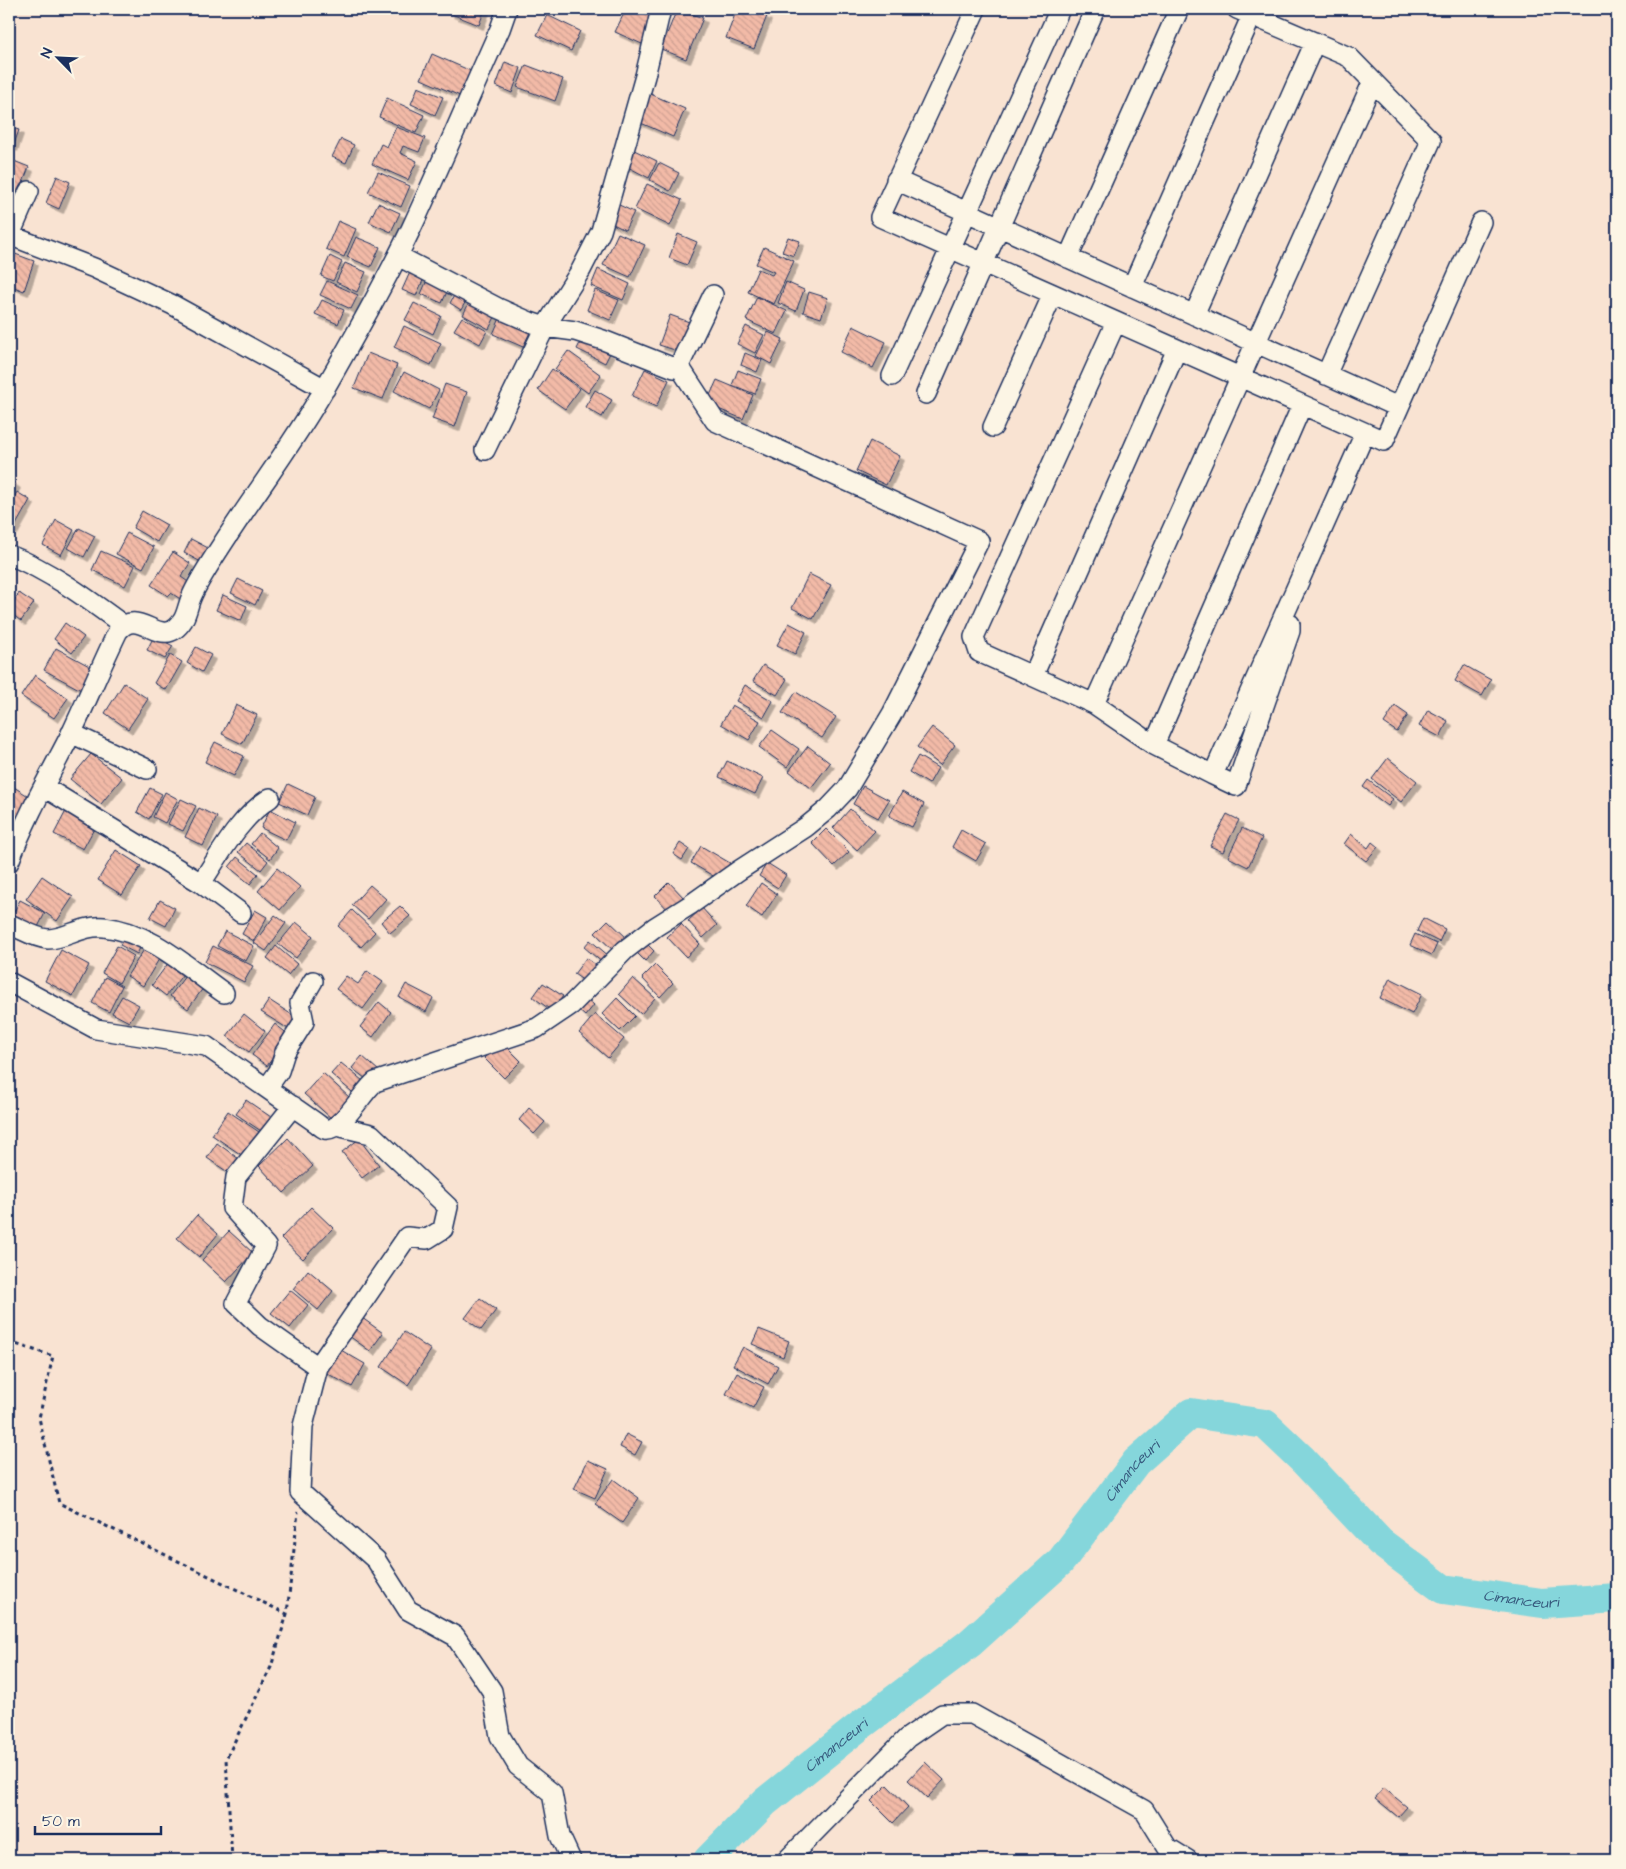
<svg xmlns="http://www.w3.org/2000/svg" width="1626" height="1869" font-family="'Architects Daughter',sans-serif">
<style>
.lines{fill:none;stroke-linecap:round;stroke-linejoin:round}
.river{stroke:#85d6db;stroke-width:30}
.building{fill:url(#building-back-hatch);stroke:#1b2f5e;filter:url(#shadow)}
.minor-casing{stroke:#1b2f5e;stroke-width:22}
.path{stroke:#1b2f5e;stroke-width:3;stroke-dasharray:4 4;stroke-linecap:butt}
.minor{stroke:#fcf5e5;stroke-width:19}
.labels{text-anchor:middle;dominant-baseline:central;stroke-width:5;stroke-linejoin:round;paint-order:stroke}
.water-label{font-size:15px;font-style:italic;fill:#36597d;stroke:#fcf5e5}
</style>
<defs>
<pattern id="building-back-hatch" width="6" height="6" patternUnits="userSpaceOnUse" patternTransform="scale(1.25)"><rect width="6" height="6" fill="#f2baa7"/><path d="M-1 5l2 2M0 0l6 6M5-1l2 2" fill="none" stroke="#cfa092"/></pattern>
<filter id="shadow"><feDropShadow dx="4.5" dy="4.5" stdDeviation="0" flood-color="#0004"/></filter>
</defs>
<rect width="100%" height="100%" fill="#f9e3d2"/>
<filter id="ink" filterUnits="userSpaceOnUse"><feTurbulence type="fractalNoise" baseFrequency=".02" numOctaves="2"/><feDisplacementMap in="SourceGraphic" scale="10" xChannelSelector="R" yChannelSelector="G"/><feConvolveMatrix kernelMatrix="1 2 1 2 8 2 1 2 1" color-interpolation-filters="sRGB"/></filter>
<g filter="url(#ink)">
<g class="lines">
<path class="river" id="s1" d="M708,1860L765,1802L861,1725L970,1643L1061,1561L1136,1462L1191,1413L1265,1424L1303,1460L1380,1542L1443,1589L1542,1603L1617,1598"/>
</g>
<path class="building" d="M451,9H485L479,25L449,13Z
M626,9H658L642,44L615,32Z
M677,9L703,18L686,59L661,49Z
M737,9H750L767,16L754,49L726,38Z
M547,15L580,31L571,51L537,35Z
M432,54L471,71L460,96L421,79Z
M505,62L521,68L512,93L496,86Z
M526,65L563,79L555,101L517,87Z
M418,87L443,97L435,115L411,104Z
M646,92L685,109L673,137L634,120Z
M387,98L424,115L416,133L379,117Z
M9,127L19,130L13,147L9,145Z
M396,127L425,138L419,152L403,146L400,153L417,161L408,180L372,164L381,144L387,147Z
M341,139L354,145L346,163L332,157Z
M630,148L657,161L649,178L622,164Z
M9,159L29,167L17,198L9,195Z
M659,163L679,173L670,191L650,180Z
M378,172L410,186L401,207L368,192Z
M57,176L70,182L59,209L46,203Z
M647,184L682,200L670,226L635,209Z
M378,203L400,213L391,232L369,222Z
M617,204L634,212L625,230L609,222Z
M338,221L356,229L344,257L326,249Z
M618,233L645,245L630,277L603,265Z
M678,234L697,242L687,265L669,258Z
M356,237L380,247L371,267L347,257Z
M788,237L800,241L794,256L782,252Z
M764,247L794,261L774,304L748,292L758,269L772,275L774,272L756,264Z
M10,252L34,261L24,291L9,285Z
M330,256L342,262L333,281L321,276Z
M345,263L366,272L357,292L336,282Z
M598,269L630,284L623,300L591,286Z
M411,270L425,276L416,296L402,290Z
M428,278L449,287L442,303L421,294Z
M327,281L358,295L351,309L320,295Z
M786,282L804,290L796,311L778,303Z
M457,290L468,297L461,310L450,303Z
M595,290L619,300L610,320L587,310Z
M809,292L828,298L821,318L803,312Z
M757,297L787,311L776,334L746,320Z
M471,299L497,313L489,329L463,315Z
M322,300L344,310L338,324L315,314Z
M414,303L441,316L433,334L405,320Z
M670,315L692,323L681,352L659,345Z
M501,316L531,330L523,347L493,334Z
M462,317L487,331L480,344L454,330Z
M404,326L441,343L431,365L394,347Z
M746,326L764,335L755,353L737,344Z
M853,326L886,342L873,368L841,352Z
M768,332L783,339L771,364L756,356Z
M582,339L610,353L605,363L577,349Z
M568,351L601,375L588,393L555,369Z
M368,353L397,365L383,399L354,388Z
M745,353L762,360L757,372L741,365Z
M552,369L580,389L565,409L538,390Z
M645,369L669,380L656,407L632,396Z
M738,370L761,379L755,394L732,385Z
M404,372L439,390L429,409L394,391Z
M717,380L753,395L743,419L706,404Z
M445,384L467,392L455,427L432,419Z
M595,390L612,400L602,417L585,407Z
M870,441L900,456L886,485L856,471Z
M9,479L16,484L9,496Z
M17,492L30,500L13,530L9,528V506Z
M142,511L167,525L157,542L133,528Z
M56,520L74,530L61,555L43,545Z
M79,528L95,536L84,557L68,548Z
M127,533L154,547L143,568L116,554Z
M191,539L210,549L203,563L184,553Z
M101,551L135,566L125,586L92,570Z
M173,552L190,563L181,577L194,586L185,602L171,593L168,596L151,585Z
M809,574L831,585L813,619L792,608Z
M238,579L262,591L255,605L231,593Z
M19,593L34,603L21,621L9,612V609Z
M223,595L247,606L241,621L216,610Z
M65,623L84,637L72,653L54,639Z
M789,623L806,632L795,654L777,645Z
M154,636L173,646L165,659L147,650Z
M196,647L211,655L202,672L187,663Z
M56,648L93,668L81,690L44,670Z
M170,655L182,662L166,690L154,683Z
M763,665L787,679L777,695L753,681Z
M1464,665L1491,680L1482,696L1455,681Z
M35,675L68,698L54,718L21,696Z
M124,683L148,699L128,729L105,713Z
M745,685L773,701L764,717L736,701Z
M796,692L836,717L822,738L782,713Z
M236,705L257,715L242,744L222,734Z
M732,705L760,721L749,740L721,724Z
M1395,706L1408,715L1397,732L1384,723Z
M1428,710L1448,721L1440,737L1419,726Z
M932,727L955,745L940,765L917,747Z
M772,730L799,749L787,767L759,747Z
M215,742L244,756L234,776L205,762Z
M808,746L830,763L811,788L789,771Z
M91,754L122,778L101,804L70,779Z
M918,756L938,768L929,784L909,772Z
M1388,758L1417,781L1401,802L1372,779Z
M727,761L763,778L755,794L719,777Z
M1368,780L1393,799L1388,806L1363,787Z
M9,784L30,797L18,818L9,812Z
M288,784L315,797L307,815L279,802Z
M863,786L889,800L878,818L853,804Z
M150,788L162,794L149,819L137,812Z
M165,792L178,799L165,823L153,817Z
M902,792L924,804L912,827L889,816Z
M181,799L196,806L183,831L168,824Z
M199,808L217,817L203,846L185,837Z
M270,809L295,822L286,840L261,828Z
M850,809L875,831L857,850L833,828Z
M66,811L95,827L83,849L54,834Z
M1227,814L1239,820L1223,852L1210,846Z
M1242,828L1262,838L1248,867L1228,857Z
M826,829L849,852L834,866L812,843Z
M961,830L986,844L976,861L952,847Z
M260,833L278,848L270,859L251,844Z
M1351,834L1368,848L1372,842L1378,847L1366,861L1344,844Z
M246,843L268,861L261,870L238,852Z
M680,843L689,849L682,860L673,854Z
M701,846L730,863L720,880L691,863Z
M116,850L141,866L122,895L98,880Z
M237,857L258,874L250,884L229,867Z
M767,863L786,875L778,888L759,876Z
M277,868L300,887L280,910L258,891Z
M42,876L73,897L57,921L26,899Z
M669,882L684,898L670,912L655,896Z
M761,883L777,894L762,917L746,906Z
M370,885L386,899L368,919L352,905Z
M20,900L45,913L36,931L11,918Z
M160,900L175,908L166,926L150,918Z
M400,906L410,916L390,933L381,922Z
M702,908L717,925L703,938L688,921Z
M255,910L267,917L254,941L242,934Z
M352,910L375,932L361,947L338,926Z
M275,915L286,923L266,951L254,943Z
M1423,918L1445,929L1439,942L1417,931Z
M608,920L628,939L615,952L595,933Z
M296,922L313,936L296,958L278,944Z
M681,924L700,944L686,957L667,937Z
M225,931L254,946L246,961L217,946Z
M126,933L143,942L137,954L120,945Z
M1415,934L1437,944L1432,955L1410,945Z
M590,940L610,957L604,964L584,947Z
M645,942L654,951L645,961L636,952Z
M147,945L162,954L143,986L127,976Z
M117,946L134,956L119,983L102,973Z
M213,946L253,966L244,982L205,962Z
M276,946L297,964L288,975L267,958Z
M61,950L89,965L73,996L45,981Z
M172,958L187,969L166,996L152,985Z
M586,958L596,965L584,981L574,974Z
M655,965L673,983L660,997L642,978Z
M189,971L206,984L188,1009L170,996Z
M367,971L383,982L363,1009L336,989L346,976L358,984Z
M105,977L122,986L109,1012L92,1003Z
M633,978L655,998L641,1014L619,994Z
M1390,978L1422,994L1412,1014L1380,998Z
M543,983L563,996L552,1011L533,997Z
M406,984L433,998L426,1012L399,997Z
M583,995L594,1005L585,1016L574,1006Z
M122,996L139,1005L129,1022L112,1013Z
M617,998L635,1016L620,1031L602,1014Z
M269,1000L297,1018L290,1030L261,1012Z
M379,1002L391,1012L373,1037L360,1027Z
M244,1014L265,1031L249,1052L227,1036Z
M595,1014L624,1039L608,1058L579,1033Z
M275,1024L289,1035L267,1066L252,1055Z
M501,1041L521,1061L504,1078L484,1058Z
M362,1056L379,1071L370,1082L352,1068Z
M341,1063L368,1085L358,1097L331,1074Z
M323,1073L350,1098L332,1119L304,1094Z
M246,1100L271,1117L261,1131L236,1114Z
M529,1108L545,1122L534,1134L519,1120Z
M228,1111L259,1132L243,1156L212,1135Z
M288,1138L313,1166L284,1193L259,1166Z
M359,1139L379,1165L362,1178L342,1152Z
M217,1143L239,1159L229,1173L207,1158Z
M311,1207L333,1228L303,1259L281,1238Z
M197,1215L218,1234L199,1257L177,1238Z
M229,1231L253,1253L226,1282L202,1260Z
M308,1270L333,1291L318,1310L293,1289Z
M290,1290L308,1305L290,1328L271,1313Z
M480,1298L496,1310L481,1330L465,1318Z
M358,1315L383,1333L370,1351L345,1333Z
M759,1329L789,1341L783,1357L752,1344Z
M404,1332L431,1350L408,1385L381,1367Z
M334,1346L365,1364L352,1387L321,1370Z
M743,1347L778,1366L768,1384L733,1365Z
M737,1373L764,1387L753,1408L726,1394Z
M626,1434L642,1442L635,1455L620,1447Z
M588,1460L608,1469L595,1498L574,1489Z
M613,1479L639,1498L622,1523L595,1504Z
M925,1762L944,1780L927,1798L908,1780Z
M887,1785L908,1807L893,1823L871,1801Z
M1384,1788L1407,1807L1398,1817L1375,1798Z"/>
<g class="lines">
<g class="minor-casing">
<path id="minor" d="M976,9L880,217L1384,441L1481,222
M1237,9L1349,57L1431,141L1326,375
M896,180L1398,407
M9,235L94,268L173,305L325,389
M10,235L29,191
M398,256L498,308L530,322L545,327L575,331L603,340L674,368L679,366L713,295
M1068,258L1179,9
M1132,287L1252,15
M1194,315L1315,42
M1116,322L974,637L979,652L1094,704L1154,745L1213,775L1365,433
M892,376L1060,9
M926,394L1095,9
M993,427L1053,294
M485,450L545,327L581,270L601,231L645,76L661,9
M9,555C49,570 89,600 123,625
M1033,676L1177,349
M1094,704L1373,81
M71,733L147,769
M1154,745L1302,405
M1213,775L1236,786L1290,631V624
M44,787L201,883L241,913
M9,862C26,817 50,775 72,732C88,698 102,664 118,631C140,604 161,654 183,620C187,613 188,605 191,598C194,590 199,582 203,575C241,511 288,453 325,388C355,336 385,283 411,229C442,163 470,95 500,29L507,9
M201,883C221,853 239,818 270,798
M9,924C21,929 35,938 48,939C66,939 82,925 104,927C151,932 187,967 224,993
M9,982L96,1029L206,1046L315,1122C318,1124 322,1128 325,1129C340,1133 363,1091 375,1082L537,1028L571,1005L625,950L655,927L690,905L738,871L806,827L828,809L847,789L892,714L979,541L715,421L679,366
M267,1088L279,1071L285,1052L304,1022L300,1003L313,981
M293,1106L236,1177L232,1208L266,1246L236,1303L260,1326L318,1367
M337,1126L371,1134L448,1207L443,1229L427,1239L407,1237L318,1367L303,1426L300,1492L376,1560L408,1610L455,1636L492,1691L500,1736L518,1766L552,1793L560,1836L571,1860
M787,1860L907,1738L942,1714H972L1144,1810L1167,1847L1188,1860"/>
</g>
<path class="path" d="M9,1342L53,1356L39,1418L59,1503L287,1614L298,1512
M232,1860L226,1759L271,1667L287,1614"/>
<use href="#minor" class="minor"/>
</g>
</g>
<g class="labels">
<g class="water-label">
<text stroke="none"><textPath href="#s1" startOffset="578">Cimanceuri</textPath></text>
<text stroke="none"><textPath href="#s1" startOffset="1058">Cimanceuri</textPath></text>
<text stroke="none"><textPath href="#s1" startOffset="172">Cimanceuri</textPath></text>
</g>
</g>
<rect width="1626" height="1869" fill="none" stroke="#fcf5e5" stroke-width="30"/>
<rect x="15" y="15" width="1596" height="1839" fill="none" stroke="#1b2f5e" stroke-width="2" filter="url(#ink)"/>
<g transform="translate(58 58) rotate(294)" stroke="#fcf5e5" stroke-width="4" paint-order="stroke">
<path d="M0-4L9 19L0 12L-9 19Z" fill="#1b2f5e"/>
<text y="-8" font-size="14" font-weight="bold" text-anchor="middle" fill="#1b2f5e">N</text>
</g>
<path d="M35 1826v8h126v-8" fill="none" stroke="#1b2f5e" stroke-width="2.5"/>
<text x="42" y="1826" font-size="15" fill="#1b2f5e" stroke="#fcf5e5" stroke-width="4" paint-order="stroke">50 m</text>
</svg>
